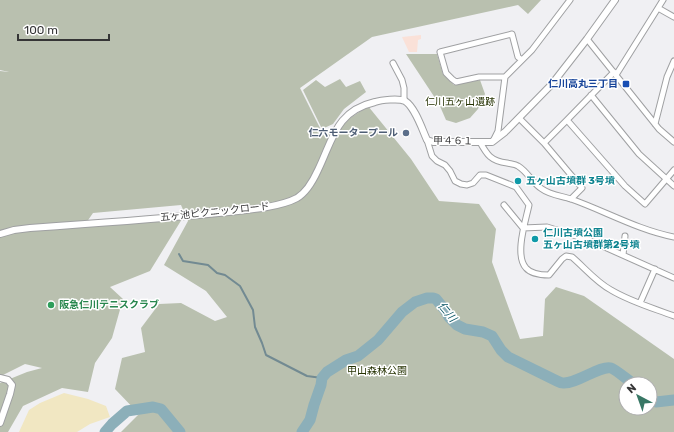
<svg xmlns="http://www.w3.org/2000/svg" width="674" height="432" font-family="Rubik,'Noto Sans JP',sans-serif">
<style>
.industrial{fill:#fae1d8}
.green{fill:#b9c0af;fill-rule:evenodd}
.sand{fill:#f1e7c2}
.lines{fill:none;stroke-linecap:round;stroke-linejoin:round}
.stream{stroke:#728a92;stroke-width:2}
.river{stroke:#8cafb9;stroke-width:11}
.minor-casing{stroke:#9fa0a2;stroke-width:7}
.tertiary-casing{stroke:#9fa0a2;stroke-width:8}
.minor{stroke:#fff;stroke-width:5}
.tertiary{stroke:#fff;stroke-width:6}
.transit-dot{fill:#1a4fb4;stroke:#fff;stroke-width:1.5}
.service-dot{fill:#5c6f8a;stroke:#fff;stroke-width:1.5}
.culture-dot{fill:#0f9aa8;stroke:#fff;stroke-width:1.5}
.leisure-dot{fill:#2e9e5b;stroke:#fff;stroke-width:1.5}
.labels{text-anchor:middle;dominant-baseline:central;stroke-width:3;stroke-linejoin:round;paint-order:stroke}
.transit-label{font-size:10px;font-weight:bold;fill:#164399;stroke:#fff;text-anchor:end}
.park-label{font-size:10px;fill:#243101;stroke:#fff}
.service-label{font-size:10px;font-weight:bold;fill:#4e5e75;stroke:#fff;text-anchor:end}
.street-label{font-size:10px;fill:#353536;stroke:#fff}
.culture-label{font-size:10px;font-weight:bold;fill:#0d838f;stroke:#fff;text-anchor:start}
.leisure-label{font-size:10px;font-weight:bold;fill:#27864d;stroke:#fff;text-anchor:start}
.water-label{font-size:11px;font-style:italic;fill:#065363;stroke:#fff}
</style>
<rect width="100%" height="100%" fill="#f0f0f3"/>
<path class="industrial" d="M421,35V39L418,40L417,52H409L402,37Z"/>
<path class="green" d="M0,0H541L528,14L518,5L372,37L300,88L324,136L368,106L411,159L439,201L479,204L496,229L492,262L520,339L543,336L545,299L556,287L584,296L674,359V432H121L139,414L115,389L122,358L145,352L141,328L159,304L181,303L215,321L227,317L206,291L164,265L188,221L181,205L93,213L84,226L182,219L150,271L110,287L123,299L112,338L95,363L88,392L62,388L23,406L8,432H0V383L27,372L42,368L25,364L3,375H0V71L9,72L0,70ZM626,384H650V408H626Z
M406,54H437L443,74L454,85L480,80L485,94L478,109L470,118L456,123L446,120L439,104Z
M340,79L346,87L360,81L366,92L344,109L333,124L322,129L303,90L316,80L325,87Z"/>
<path class="sand" d="M64,393L88,399L106,406L110,417L90,424L77,432H19L29,410L40,403Z"/>
<g class="lines">
<path class="stream" d="M179,254L183,261L208,265L217,273L225,275L240,286L253,310L255,327L262,343L266,355L307,376L322,378"/>
<path class="river" d="M650,398L656,402L674,400
M105,432L112,424L127,411L153,407L161,409L180,432
M302,432L310,420L314,405L321,385L322,378L327,372L346,360L358,356L378,340L402,312L415,302L427,298H433L436,299L445,310L449,317L457,325L465,329L483,332L492,336L501,350L508,357L557,381C559,382 561,383 563,383C576,384 601,365 611,368C615,369 629,381 634,384"/>
<g class="minor-casing">
<path id="minor" d="M663,0L658,8L674,17
M587,39L659,129L674,142
M393,63L402,80L404,88V100
M614,72L567,120L625,186L645,204L674,170
M616,75L658,8
M505,77H479L456,82L452,79L446,73L440,52L512,34L518,57L522,60
M591,95L639,154L674,186
M519,118L544,143L582,188L571,199
M655,124L667,77L674,61
M427,140L432,156L437,161L445,165L450,171L455,181L461,184L467,185L473,183L480,175H486L516,187L529,205C526,220 514,255 526,268C531,274 542,275 549,275L562,259L566,256L572,257C585,268 596,282 611,290C631,302 653,308 674,316
M493,141L498,131L505,77L532,50L570,0
M480,142C487,155 491,161 507,163C511,164 515,164 518,166C528,172 533,184 542,189C550,195 562,196 571,199C605,211 638,230 674,237
M544,143L567,120
M504,205L523,228L547,227L589,240L674,278
M623,255L625,236
M640,303L655,269"/>
</g>
<g class="tertiary-casing">
<path id="tertiary" d="M0,234L14,230L30,228C87,224 143,220 199,215C220,213 241,211 262,208C273,206 286,204 297,198C307,192 313,181 318,170C333,139 336,111 375,102C381,100 399,98 405,101C415,107 422,129 427,140L433,142H492L505,132L552,84L587,39L615,0
M0,378L8,380L12,385L10,394L0,423"/>
</g>
<use href="#minor" class="minor"/>
<use href="#tertiary" class="tertiary"/>
</g>
<rect class="transit-dot" x="622" y="80" width="8" height="8" rx="2"/>
<circle class="service-dot" cx="406" cy="133" r="4"/>
<g class="culture-dot">
<circle cx="518" cy="181" r="4"/>
<circle cx="535" cy="239" r="4"/>
</g>
<circle class="leisure-dot" cx="51" cy="305" r="4"/>
<g class="labels">
<g class="transit-label">
<text x="618" y="84">仁川高丸三丁目</text>
</g>
<g class="park-label">
<text x="460" y="102">仁川五ヶ山遺跡</text>
<text x="377" y="371">甲山森林公園</text>
</g>
<g class="service-label">
<text x="398" y="133">仁六モータープール</text>
</g>
<g class="street-label">
<text transform="translate(453 141) rotate(1)">甲４６１</text>
<text transform="translate(215 212) rotate(-6)">五ヶ池ピクニックロード</text>
</g>
<g class="culture-label">
<text x="526" y="181">五ヶ山古墳群 3号墳</text>
<text x="543" y="233">仁川古墳公園<tspan x="543" dy="12">五ヶ山古墳群第2号墳</tspan></text>
</g>
<g class="leisure-label">
<text x="59" y="305">阪急仁川テニスクラブ</text>
</g>
<g class="water-label">
<text transform="translate(447 312) rotate(50)">仁川</text>
</g>
</g>
<g transform="translate(638 396) rotate(319)"><circle r="19" fill="#ffffff" stroke="#aeaeaf"/>
<path d="M0-3L7 15L0 10L-7 15Z" fill="#387765"/>
<text y="-6" font-size="11" font-weight="bold" text-anchor="middle" fill="#353536">N</text>
</g>
<path d="M18 34v6h91v-6" fill="none" stroke="#353536" stroke-width="2"/>
<text x="24" y="34" font-size="12" fill="#353536" stroke="#ffffff" stroke-width="3" paint-order="stroke">100 m</text>
</svg>
